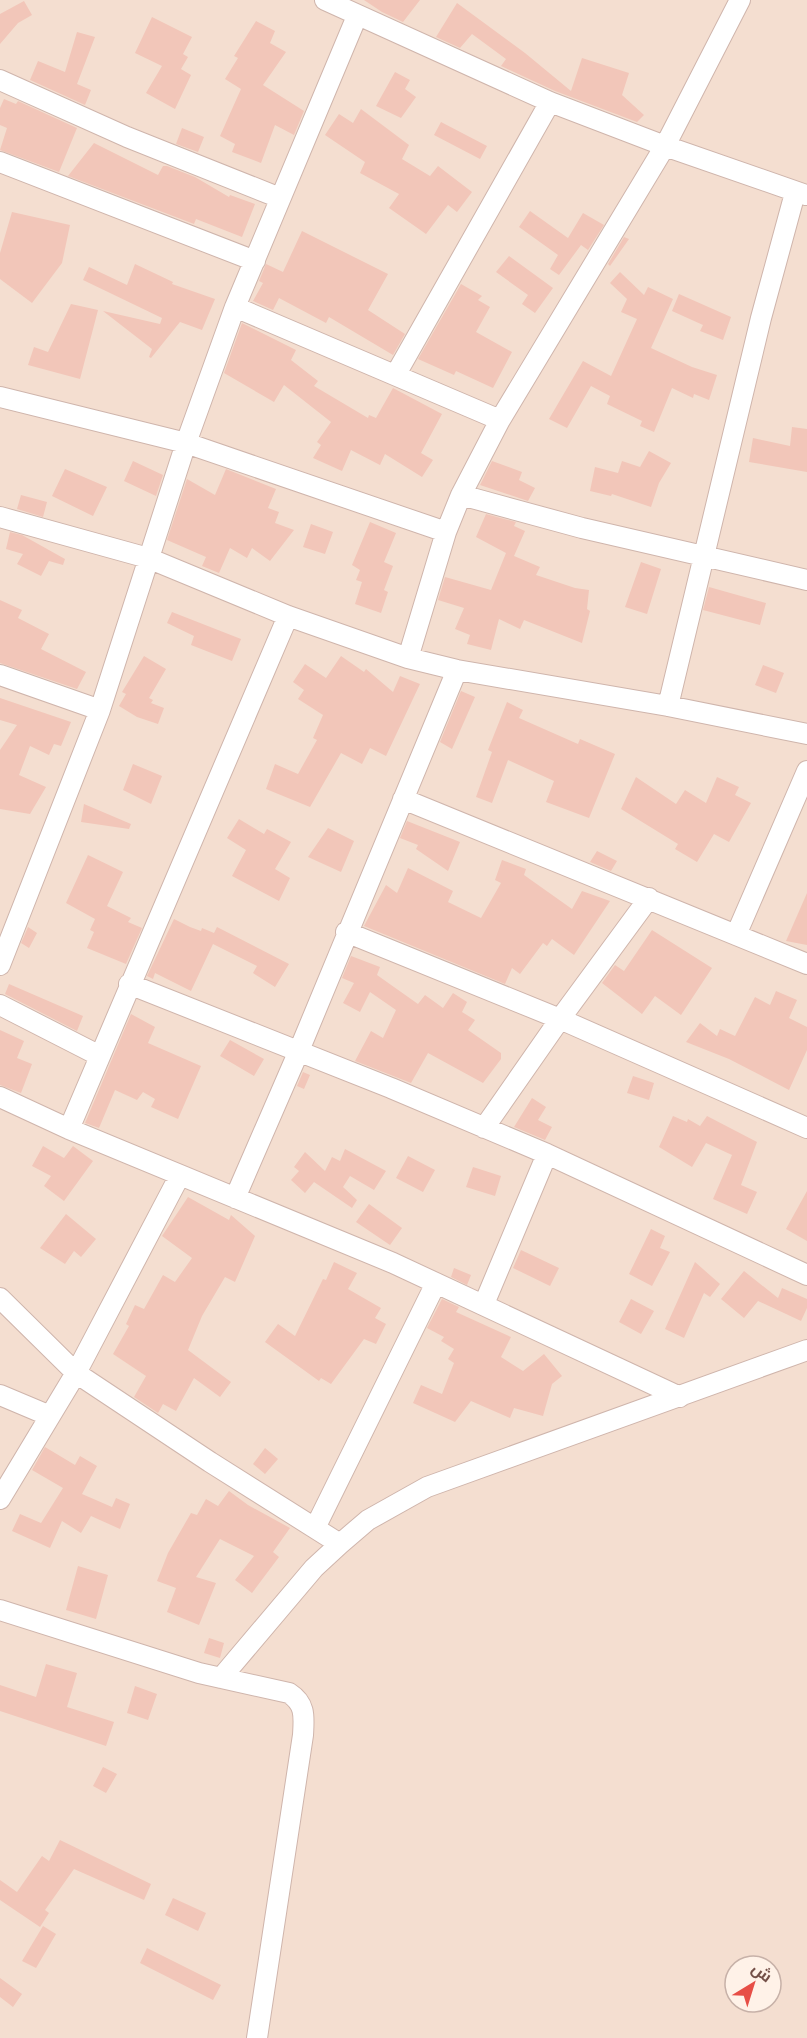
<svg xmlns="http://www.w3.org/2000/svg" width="807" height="2038" font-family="'Archivo Narrow',Cairo,sans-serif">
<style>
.residential{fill:#f4ded0;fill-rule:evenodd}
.building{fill:#f2c6b9}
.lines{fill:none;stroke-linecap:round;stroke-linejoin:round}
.minor-casing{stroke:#cfb5ac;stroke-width:22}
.minor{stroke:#fff;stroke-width:20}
</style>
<rect width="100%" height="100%" fill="#fcede2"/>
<path class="residential" d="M0,0H807V2038H0ZM735,1966H771V2002H735Z"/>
<path class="building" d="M364,0H420L403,22L382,12Z
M24,1L32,15L18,23L0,44V14Z
M457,3L525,53L571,91L582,58L629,73L622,95L644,115L637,122L555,91L501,66L506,59L472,34L460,48L436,37Z
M152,17L192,37L183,54L188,57L181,69L191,75L175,109L146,93L162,66L135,53Z
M256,21L275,31L270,43L286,52L263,85L304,111L294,135L275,125L261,163L232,152L235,144L220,136L241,89L225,79L238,58L234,56Z
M77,32L95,37L77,84L91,90L85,105L30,80L38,61L65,72Z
M395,72L410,80L405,89L416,97L401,118L376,106Z
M4,99L16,104L18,101L77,128L59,172L0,150L7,128L0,125V108Z
M361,109L409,145L402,159L430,176L438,166L472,192L457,212L448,205L426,234L389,208L399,194L360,173L365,162L325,135L339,114L353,123Z
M441,122L487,146L480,159L434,135Z
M182,128L204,137L198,152L176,144Z
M94,143L158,175L163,166H167L195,177L229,197L230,195L255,204L242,237L196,219L194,224L68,176Z
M530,211L568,238L583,213L604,225L588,250L581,245L559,275L550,269L558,255L519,227Z
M12,212L70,225L62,263L32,303L0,279V253Z
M302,231L388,274L368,310L405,334L393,355L329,317L326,323L279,298L273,310L253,301L263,283L259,281L266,264L283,272Z
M624,237L629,239L610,266L608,264Z
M509,256L553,288L535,313L522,304L528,295L496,272Z
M135,264L173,282L172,284L215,299L202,330L180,322L151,358L149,357L152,349L103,311L160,324L162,318L83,280L89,267L127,285Z
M620,272L644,295L648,287L673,299L651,348L692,367L717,375L709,400L694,394L693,398L672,388L654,432L640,426L642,421L607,404L610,396L591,386L567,428L549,419L583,361L611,376L637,319L621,312L627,299L610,283Z
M461,284L482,296L478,300L490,307L476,332L512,352L493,388L456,371L454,375L418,359Z
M679,294L731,317L723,340L700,331L703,325L672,311Z
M71,304L98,310L80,379L28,365L34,347L48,352Z
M242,323L296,350L291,360L318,381L314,386L368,418L369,415L376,418L393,388L442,414L421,453L433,460L422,477L385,454L380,465L351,450L342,471L313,458L321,445L317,442L331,422L284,385L274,402L224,373Z
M792,427L807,429V472L749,462L753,438L790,446Z
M649,451L671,463L659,483L651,507L612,494L611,496L590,491L595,467L618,473L622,461L640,467Z
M133,461L163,475L156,496L124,481Z
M492,461L522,472L519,480L535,488L528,501L480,485Z
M65,469L107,487L93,516L52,496Z
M226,469L276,489L268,508L279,512L275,523L294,530L270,561L252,548L247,558L230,548L219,573L202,566L206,557L167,540L187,479L215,495Z
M21,495L47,502L43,517L17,509Z
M486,514L516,522L514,526L525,531L514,556L540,567L536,575L575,588L589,590L587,609L590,611L582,643L524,620L520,629L499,619L491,650L467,644L470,635L455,629L464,608L438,600L445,577L491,590L506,553L476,537Z
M370,522L396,533L384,562L393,566L384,590L388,592L381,613L355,604L362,582L356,580L360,570L352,565Z
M311,524L333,532L325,554L303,547Z
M10,532L22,535L65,559L63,565L49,561L41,576L17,564L23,554L6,549Z
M641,562L661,569L647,614L625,607Z
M709,587L766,603L760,625L703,610Z
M0,600L22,610L18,618L49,634L41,649L86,672L77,689L0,663Z
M172,612L241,639L232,661L191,645L194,636L167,623Z
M144,656L166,669L149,698L153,700L151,703L164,708L158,724L137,717L119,706L126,694L122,692Z
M341,656L364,672L366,669L393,692L400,676L420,684L386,756L370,748L362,764L341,753L310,807L266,789L275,764L298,774L317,740L313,738L323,715L298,699L304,690L293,682L305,664L326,678Z
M763,665L784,673L776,693L755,685Z
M461,691L475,697L452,749L440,742Z
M0,698L71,722L61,746L54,744L49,755L30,746L19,775L46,787L30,814L0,809V750L17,725L0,720Z
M507,702L523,710L519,718L578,744L580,739L615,754L589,818L546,802L554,781L508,760L492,803L476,797L492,752L488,750Z
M133,764L162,776L151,804L123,790Z
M636,777L676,804L685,790L706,803L717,777L739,787L735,795L751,803L729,842L714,834L697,862L675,849L678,844L621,809Z
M84,804L131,824L129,829L81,822Z
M239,819L264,834L267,829L291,842L275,869L290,878L279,901L232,876L246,850L227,838Z
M407,821L460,842L448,871L416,849L418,845L400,838Z
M328,828L354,841L341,872L308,857Z
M597,851L617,861L611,871L590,862Z
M88,855L123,872L107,906L131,918L128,922L142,928L126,964L87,948L94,932L90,930L95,919L66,903Z
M502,860L526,869L524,875L572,909L582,891L610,901L574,955L552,939L547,946L543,943L520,974L512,968L505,984L364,926L386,885L397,893L408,868L453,891L448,902L481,918L501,883L495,880Z
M807,893V945L786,941Z
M174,919L190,927L201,931L202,928L214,933L217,927L289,964L275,987L253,973L257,966L213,944L191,991L155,973L153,979L147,976Z
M28,927L37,933L29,948L21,943Z
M652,930L712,968L681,1015L655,996L642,1014L602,983L615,965L624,971Z
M351,956L380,967L377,975L418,1004L425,995L443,1008L453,993L467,1002L462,1012L475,1020L468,1030L501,1053V1059L483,1083L428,1053L411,1083L355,1061L371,1031L383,1038L396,1010L370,992L360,1012L343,1003L354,983L342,978Z
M9,984L83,1016L77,1031L5,994Z
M776,991L797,1000L789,1018L807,1027V1050L789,1090L729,1059L686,1042L700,1023L717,1036L720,1029L735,1036L755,997L770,1005Z
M131,1014L155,1027L148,1043L201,1066L178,1119L151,1107L155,1099L143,1092L137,1100L115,1090L99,1128L85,1123Z
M0,1030L24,1041L17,1058L32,1064L21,1093L0,1085Z
M230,1040L264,1059L254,1076L220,1056Z
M303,1072L310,1075L304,1089L297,1086Z
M633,1076L654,1083L649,1100L627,1093Z
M532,1098L546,1107L538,1120L552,1127L545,1140L514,1127Z
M673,1116L687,1122L688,1119L700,1126L707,1116L757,1142L741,1185L757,1192L747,1214L713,1199L732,1155L706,1143L692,1167L659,1147Z
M43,1146L64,1158L73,1146L93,1161L64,1201L44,1186L51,1176L32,1166Z
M345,1149L386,1171L374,1190L350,1176L343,1187L357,1200L352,1208L314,1182L305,1193L291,1180L299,1171L294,1167L305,1152L325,1171L332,1157L340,1161Z
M408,1156L435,1170L423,1192L396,1178Z
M473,1167L501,1176L495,1196L466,1187Z
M807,1191V1241L786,1229Z
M188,1197L229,1220L231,1215L255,1236L235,1282L225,1277L202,1316L188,1350L231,1382L220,1397L194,1378L176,1411L163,1404L158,1413L134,1397L146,1376L113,1354L129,1326L126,1324L135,1305L144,1309L163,1275L175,1282L192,1258L162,1236Z
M369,1204L402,1228L390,1245L356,1222Z
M66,1214L96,1239L81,1257L74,1251L65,1264L40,1248Z
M651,1229L665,1236L660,1248L670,1252L652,1286L629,1274Z
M521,1250L559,1268L550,1286L513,1268Z
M334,1262L357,1273L348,1289L381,1308L375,1318L386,1324L376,1344L364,1339L331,1384L321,1378L319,1381L265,1342L278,1324L295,1336L323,1279L326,1280Z
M695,1262L720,1284L710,1297L704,1293L684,1338L665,1329Z
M454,1268L471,1275L467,1285L451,1277Z
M744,1271L778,1298L782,1288L807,1299V1308L801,1321L758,1301L744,1318L721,1299Z
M442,1299L459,1307L456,1312L511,1337L501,1357L523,1371L544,1354L562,1376L552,1384L543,1416L514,1408L510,1418L471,1401L455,1422L413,1403L421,1385L442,1394L454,1363L448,1359L454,1349L441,1341L444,1337L427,1328Z
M631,1299L654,1311L641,1334L619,1322Z
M45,1447L75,1465L80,1456L97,1466L82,1494L112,1507L116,1498L130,1504L120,1529L91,1516L81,1533L62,1521L50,1548L12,1531L20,1514L41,1523L63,1488L32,1470Z
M265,1448L278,1459L265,1474L253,1464Z
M229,1491L248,1505L290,1528L273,1552L279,1557L252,1593L235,1580L254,1556L220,1539L196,1577L216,1583L199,1625L167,1612L176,1588L157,1581L168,1553L191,1513L197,1515L206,1499L218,1506Z
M78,1566L108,1575L96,1619L66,1610Z
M209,1638L224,1643L220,1658L204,1653Z
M46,1664L77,1673L67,1707L114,1722L106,1746L0,1711V1685L36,1697Z
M135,1686L157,1694L148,1720L127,1713Z
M103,1767L117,1774L106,1793L93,1786Z
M60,1840L151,1884L144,1900L74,1869L45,1910L49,1913L40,1927L0,1900V1880L17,1892L42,1856L49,1861Z
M173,1898L206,1913L198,1931L165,1915Z
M43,1926L56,1934L36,1968L22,1961Z
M147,1948L221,1985L213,2000L140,1963Z
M0,1978L22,1994L13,2007L0,1997Z"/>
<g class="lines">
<g class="minor-casing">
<path id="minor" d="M325,0L550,102L665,146L806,195
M0,80L127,137L280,198
M0,162L255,261
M235,307L500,420
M396,374L550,102
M0,397L186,443L446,532
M461,495L582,528L807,580
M0,517L148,558L288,616L408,658L457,670L668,706L807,734
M408,658L446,532L461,495L500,420L665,146L740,0
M0,675L100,710
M668,706L761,318L795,193
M403,799L807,964
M346,932L560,1019L807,1128
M736,935L807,771
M0,965L100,710L186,443L235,307L357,16
M129,984L391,1088L547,1154L807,1275
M0,1005L100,1056
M0,1097L69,1129L393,1263L680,1397
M484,1128L560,1019L649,898
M69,1129L288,616
M235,1198L298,1053L457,670
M0,1298L76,1373L210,1462L340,1544
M484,1304L547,1154
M0,1395L50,1416
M0,1499L76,1373L180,1175
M315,1528L436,1283
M0,1610L199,1673L289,1693C306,1704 304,1717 303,1735L257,2038
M221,1678L314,1568L340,1544L368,1520L427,1487L807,1350"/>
</g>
<use href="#minor" class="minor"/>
</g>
<g transform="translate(753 1984) rotate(38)"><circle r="28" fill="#fff2e8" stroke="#c7b1a8" stroke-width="1.5"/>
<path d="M0-4.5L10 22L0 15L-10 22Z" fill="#e74e46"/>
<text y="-9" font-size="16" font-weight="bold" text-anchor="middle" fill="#745048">ش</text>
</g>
</svg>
